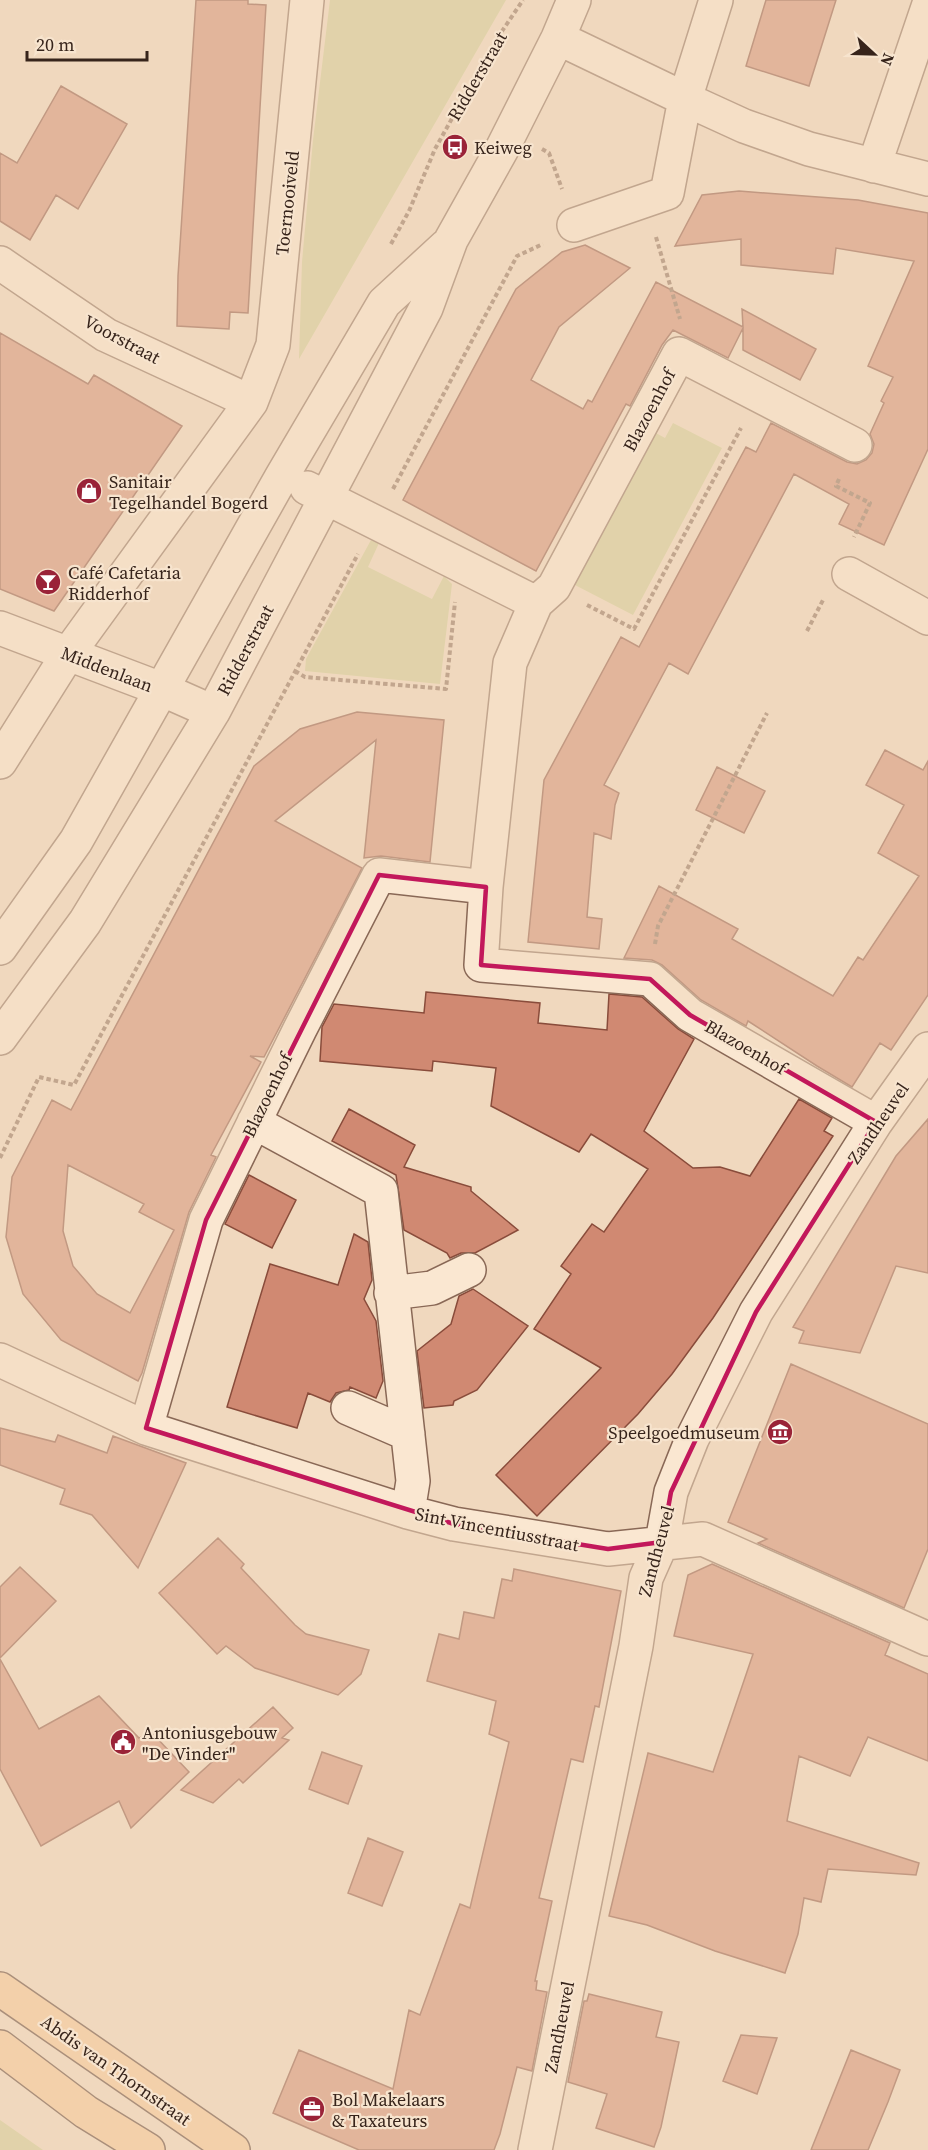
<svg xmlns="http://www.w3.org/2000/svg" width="928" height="2150" font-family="'Source Serif 4',serif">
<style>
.green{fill:#cecb92}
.building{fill:#d08972;stroke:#894c3b;stroke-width:1.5;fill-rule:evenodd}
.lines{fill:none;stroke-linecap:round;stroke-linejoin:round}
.minor-casing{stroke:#896856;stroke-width:36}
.major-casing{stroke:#56372b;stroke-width:36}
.path{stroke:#896856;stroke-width:4;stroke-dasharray:4.5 3;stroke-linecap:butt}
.minor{stroke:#fae7d1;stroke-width:33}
.major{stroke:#f6c693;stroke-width:33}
.marked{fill:none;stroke:#c2185b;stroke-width:4.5;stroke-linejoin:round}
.labels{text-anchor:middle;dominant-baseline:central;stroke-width:4.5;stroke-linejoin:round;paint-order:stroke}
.street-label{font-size:18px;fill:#37241b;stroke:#f7e4ce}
.poi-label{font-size:18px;fill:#37241b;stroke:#f7e4ce;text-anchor:start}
</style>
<rect width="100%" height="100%" fill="#f0d8be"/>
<path class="green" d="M330,0H506L299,359L302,262L313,140Z
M673,423L722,448L633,615L573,584L654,432L665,438Z
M371,540L379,543L368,567L432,599L444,576L452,584L440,684L305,671L306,659Z
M0,2120L43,2150H0Z"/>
<path class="building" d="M196,0H248V4L266,5L248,313L230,312L229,329L177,326L178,276Z
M766,0H836L809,86L746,66Z
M61,86L127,124L78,209L56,195L30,240L0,221V153L17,163Z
M739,191L858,200L928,213V449L884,545L839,524L849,504L794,474L688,674L669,663L604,785L619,793L615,805L611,839L594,833L587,917L602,919L599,949L528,942L544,780L621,637L639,647L746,447L756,452L771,423L847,462L857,464L866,460L872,453L874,444L870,434L884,403L881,401L893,377L868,366L914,261L836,248L833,274L741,265V239L675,246L702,195Z
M585,245L630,268L559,327L531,380L583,409L588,400L592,402L656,282L743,327L742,309L816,349L800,380L743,350V328L728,358L673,330L662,345L630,406L626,404L536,571L403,500L516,289L562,252Z
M0,333L88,384L94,375L182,426L54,611L0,589Z
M357,712L444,720L430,862L381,856L364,858L376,740L275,821L362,868L264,1057L250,1056L261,1062L211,1155L216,1157L189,1212L142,1373L138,1381L61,1340L23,1294L6,1237L12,1177L52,1100L71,1110L254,766L300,729ZM68,1165L144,1204L139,1212L174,1230L130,1313L97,1294L73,1266L63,1231Z
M885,750L923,770L928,761V995L891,1050L880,1043L852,1087L817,1066L748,1021L746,1026L701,1000L662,965L652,960L624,958L659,886L738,929L732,939L833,996L858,957L863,960L919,876L878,853L904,805L866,785Z
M717,767L765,791L744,833L696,810Z
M426,992L540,1003L538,1023L607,1030L609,994L642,997L678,1029L694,1039L644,1131L693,1168L720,1167L750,1176L799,1099L832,1118L824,1131L833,1136L713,1318L672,1374L638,1414L537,1516L496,1475L601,1368L534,1329L571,1274L561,1266L592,1224L604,1232L648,1169L591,1134L579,1152L491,1106L496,1068L433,1061L432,1071L320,1061L322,1027L334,1004L424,1013Z
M349,1109L415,1145L404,1167L471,1187V1191L518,1230L475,1253H461L450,1258L447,1253L404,1230L396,1175L332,1141Z
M928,1119V1273L896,1266L860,1353L799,1343L804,1331L793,1327L896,1156Z
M249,1175L296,1200L272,1248L225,1224Z
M354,1234L368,1242L372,1280L364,1299L376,1321L383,1381L376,1398L350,1387L349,1390L336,1393L330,1402L308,1393L297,1428L227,1407L270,1264L338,1285Z
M473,1289L528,1326L477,1390L454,1401L453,1405L424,1408L417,1351L451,1324L459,1296Z
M791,1364L928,1424V1549L904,1608L758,1543L767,1539L728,1522Z
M0,1428L55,1442L58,1435L107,1453L113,1436L186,1463L138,1568L92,1515L60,1504L65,1489L0,1465Z
M218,1538L244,1564L241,1568L295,1625L306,1634L369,1650L361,1674L338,1695L255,1668L226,1646L217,1654L159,1593Z
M712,1564L890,1643L885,1655L928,1674V1761L868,1737L850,1776L799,1756L787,1821L919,1863L916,1875L828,1869L821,1902L804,1898L798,1934L785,1973L715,1951L647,1925L609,1916L648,1753L713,1772L753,1654L674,1636L688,1575Z
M20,1567L56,1601L0,1658V1587Z
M514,1569L621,1591L599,1707L595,1706L583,1762L571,1759L539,1898L552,1901L535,1981H537L536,1990L547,1992L532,2071L517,2067L500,2134L494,2150H359L273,2113L299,2050L393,2089L409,2010L420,2015L460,1904L470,1908L509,1742L489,1734L496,1701L427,1681L439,1634L459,1639L464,1612L494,1618L502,1579L512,1581Z
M0,1659L39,1729L99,1696L139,1738L152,1733L189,1772L131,1828L119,1801L41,1846L0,1769Z
M273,1707L293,1728L282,1738L289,1740L243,1783L239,1779L213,1803L181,1790Z
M322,1752L362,1766L348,1804L309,1789Z
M368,1838L403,1852L382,1906L348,1893Z
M589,1994L662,2012L656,2037L679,2042L661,2127L654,2147L596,2128L607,2094L568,2082L584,2001H587Z
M741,2035L777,2038L757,2094L723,2081Z
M851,2050L900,2070L888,2102L868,2150H811Z"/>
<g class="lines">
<g class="minor-casing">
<path id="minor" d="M558,38L685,99L716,0
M874,166L928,7
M574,225L667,193L685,99L744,126L809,149L928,179
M0,263L106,335L251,402
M855,445L679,354L554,587L536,603L510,663L486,887L481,965L650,979L690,1015L876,1122
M307,488L536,603
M849,574L928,618
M0,628L161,689L213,712
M0,762L68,654L251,402L273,345L307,0
M0,948L76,841L282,476L384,303L446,246
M0,1038L85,922L213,712L426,308L451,240L502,149L558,38L574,0
M254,1122L381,1191L413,1481L408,1512
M391,1293L432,1288L469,1270
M0,1360L146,1428L408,1512L454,1524L608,1549L703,1539L928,1639
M348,1408L408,1434
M146,1428L206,1220L300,1029L379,875L486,887
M535,2150L636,1646L646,1578L662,1542L671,1492L692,1439L756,1312L876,1122L928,1049"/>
</g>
<g class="major-casing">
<path id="major" d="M0,1989L233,2150
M0,2047L86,2112L148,2150"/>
</g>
<path class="path" d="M542,149L549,153L562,189
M656,237L680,319
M391,244L409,211L435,149L494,43L523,0
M839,479L836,486L870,503L854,537
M393,489L517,256L543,244
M587,605L634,629L741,428
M807,631L823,600
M295,671L305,677L446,689L455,602
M655,944L658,926L767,713
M0,1158L39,1077L74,1085L358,554"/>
<use href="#minor" class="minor"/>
<use href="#major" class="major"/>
</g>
<path d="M0 0H928V2150H0ZM379,875L486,887L481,965L650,979L690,1015L876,1122L756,1312L671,1492L662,1542L608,1549L454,1524L146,1428L206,1220Z" fill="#f0d8be" fill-opacity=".55" fill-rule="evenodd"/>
<path class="marked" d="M379,875L486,887L481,965L650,979L690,1015L876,1122L756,1312L671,1492L662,1542L608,1549L454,1524L146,1428L206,1220Z"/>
<defs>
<g id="bus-disc" transform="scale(1.35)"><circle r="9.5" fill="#9a2338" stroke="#f7e4ce"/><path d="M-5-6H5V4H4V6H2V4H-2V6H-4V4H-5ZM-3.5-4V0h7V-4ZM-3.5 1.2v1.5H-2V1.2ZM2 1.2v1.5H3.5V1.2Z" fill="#fff"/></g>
<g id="shop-disc" transform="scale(1.35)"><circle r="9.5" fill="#9a2338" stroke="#f7e4ce"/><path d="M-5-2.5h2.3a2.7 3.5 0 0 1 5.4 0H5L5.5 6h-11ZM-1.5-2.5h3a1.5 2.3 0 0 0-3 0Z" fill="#fff"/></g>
<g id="bar-disc" transform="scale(1.35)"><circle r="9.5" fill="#9a2338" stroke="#f7e4ce"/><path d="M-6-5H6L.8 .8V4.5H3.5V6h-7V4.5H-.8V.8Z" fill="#fff"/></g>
<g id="museum-disc" transform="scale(1.35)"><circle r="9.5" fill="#9a2338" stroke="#f7e4ce"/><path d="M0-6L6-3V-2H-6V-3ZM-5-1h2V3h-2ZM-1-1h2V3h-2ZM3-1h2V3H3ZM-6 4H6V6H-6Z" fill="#fff"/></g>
<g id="civic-disc" transform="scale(1.35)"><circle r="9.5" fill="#9a2338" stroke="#f7e4ce"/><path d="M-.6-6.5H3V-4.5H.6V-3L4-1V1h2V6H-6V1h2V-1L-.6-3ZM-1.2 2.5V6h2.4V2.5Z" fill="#fff"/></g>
<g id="office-disc" transform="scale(1.35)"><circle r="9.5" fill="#9a2338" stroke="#f7e4ce"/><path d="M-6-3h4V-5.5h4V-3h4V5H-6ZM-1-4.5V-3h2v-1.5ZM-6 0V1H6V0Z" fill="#fff"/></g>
</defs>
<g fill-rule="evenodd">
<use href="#bus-disc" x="455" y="147"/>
<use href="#shop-disc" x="89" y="491"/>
<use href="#bar-disc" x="48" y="582"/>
<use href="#museum-disc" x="780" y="1432"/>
<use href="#civic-disc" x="123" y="1742"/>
<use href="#office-disc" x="312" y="2109"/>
</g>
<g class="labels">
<g class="street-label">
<text transform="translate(477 76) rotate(-60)">Ridderstraat</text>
<text transform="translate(287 203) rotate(-84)">Toernooiveld</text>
<text transform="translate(122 339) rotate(28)">Voorstraat</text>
<text transform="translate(649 410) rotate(-62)">Blazoenhof</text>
<text transform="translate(245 650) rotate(-62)">Ridderstraat</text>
<text transform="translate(107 669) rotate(21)">Middenlaan</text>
<text transform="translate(746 1047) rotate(30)">Blazoenhof</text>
<text transform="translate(267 1095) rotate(-64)">Blazoenhof</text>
<text transform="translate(878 1123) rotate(-56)">Zandheuvel</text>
<text transform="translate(497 1529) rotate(11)">Sint Vincentiusstraat</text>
<text transform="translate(656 1551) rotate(-75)">Zandheuvel</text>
<text transform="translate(559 2027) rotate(-79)">Zandheuvel</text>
<text transform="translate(116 2070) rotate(35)">Abdis van Thornstraat</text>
</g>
<g class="poi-label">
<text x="474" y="147">Keiweg</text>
<text x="109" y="481">Sanitair<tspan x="109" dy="21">Tegelhandel Bogerd</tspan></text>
<text x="68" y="572">Café Cafetaria<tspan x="68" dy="21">Ridderhof</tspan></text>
<text x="760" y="1432" text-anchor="end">Speelgoedmuseum</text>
<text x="142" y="1732">Antoniusgebouw<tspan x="142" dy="21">"De Vinder"</tspan></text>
<text x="332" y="2099">Bol Makelaars<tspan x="332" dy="21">&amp; Taxateurs</tspan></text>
</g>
</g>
<g transform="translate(874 54) rotate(112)" stroke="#f7e4ce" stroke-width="4.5" paint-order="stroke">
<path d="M0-4.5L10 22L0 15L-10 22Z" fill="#37241b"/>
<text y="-9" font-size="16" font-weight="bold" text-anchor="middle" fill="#37241b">N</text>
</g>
<path d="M27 51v9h120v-9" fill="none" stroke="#37241b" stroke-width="3"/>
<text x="36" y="51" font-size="18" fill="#37241b" stroke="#f7e4ce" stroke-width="4.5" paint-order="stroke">20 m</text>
</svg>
